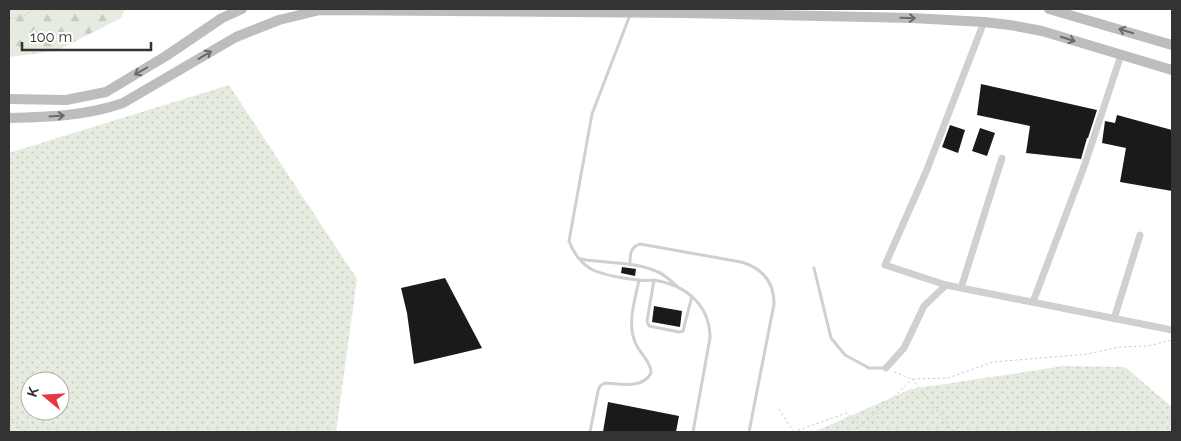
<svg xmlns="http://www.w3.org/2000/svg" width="1181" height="441" font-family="Raleway,sans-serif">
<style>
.grass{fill:url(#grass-dots);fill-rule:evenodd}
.forest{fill:url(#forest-firs)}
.building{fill:#1a1a1a}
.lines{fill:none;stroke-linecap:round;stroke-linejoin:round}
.path{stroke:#cdcdcd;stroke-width:1;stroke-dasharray:2.5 2.5;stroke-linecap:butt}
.lane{stroke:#d0d0d0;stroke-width:3}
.street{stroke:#d0d0d0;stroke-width:7}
.secondary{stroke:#bdbdbd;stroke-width:10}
.oneway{stroke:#6a6a6a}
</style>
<defs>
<pattern id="grass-dots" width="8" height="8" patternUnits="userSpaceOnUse" patternTransform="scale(1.25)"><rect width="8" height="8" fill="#e5ecdf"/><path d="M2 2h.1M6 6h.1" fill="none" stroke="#c5cbc0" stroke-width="1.8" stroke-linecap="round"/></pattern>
<pattern id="forest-firs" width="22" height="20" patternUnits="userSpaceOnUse" patternTransform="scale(1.25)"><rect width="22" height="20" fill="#e5ecdf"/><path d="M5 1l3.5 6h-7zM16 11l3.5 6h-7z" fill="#c5cbc0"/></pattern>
</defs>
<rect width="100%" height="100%" fill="#fff"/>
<path class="grass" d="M229,85L357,279L336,432H9V153ZM30,381H60V411H30Z
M1064,366L1125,367L1172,407V432H814L911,389Z"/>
<path class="forest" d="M9,9H125L121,18L56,51L9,57Z"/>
<path class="building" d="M981,84L1097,110L1088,138H1087L1081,159L1026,153L1030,126L977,115Z
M1117,115L1172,130V191L1120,182L1126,148L1102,143L1105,121L1115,123Z
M950,125L965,130L958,153L942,147Z
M980,128L995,133L987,156L972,151Z
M622,267L636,269L635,276L621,273Z
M445,278L482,348L414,364L407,313L401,288Z
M654,306L682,311L680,327L652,322Z
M608,402L679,416L676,432H603Z"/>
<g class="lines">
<path class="path" d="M9,18H22L33,9
M894,372L912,379L948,378L993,362L1088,354L1119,347L1148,346L1172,340
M779,409L793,431
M9,415L26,432
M793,432L847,413L861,426L894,397L912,379L954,432"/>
<path class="lane" d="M630,15L592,114L569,241C573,252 582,265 593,270C604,275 626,279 638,280C644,281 649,280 654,280C686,285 710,305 710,338L693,432
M581,259C606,264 634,261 658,272C665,275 671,281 677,286
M630,265C630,255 630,247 640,244L741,262C762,268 774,282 774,304L749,432
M814,268L831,338L845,355L869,368H886
M654,280L647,321L649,326L679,332L683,331L692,296
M590,432L598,391L600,386L605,383C620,384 643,389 651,373C651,361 639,353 635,342C627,323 635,300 639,280"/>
<path class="street" d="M984,22L926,172L885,265L946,285L1172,330
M961,288L1002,158
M1033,302L1085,164L1121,55
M1114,319L1140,235
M886,368L904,348L924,306L946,285"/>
<path class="secondary" d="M1049,9L1172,45
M9,99L66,100L106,92L166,56L222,18L242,9
M9,118C48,117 86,116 123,103L236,37L279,20L320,10L684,13L912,18L984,22L1010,25L1042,31L1172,70"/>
</g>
<defs><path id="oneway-shaft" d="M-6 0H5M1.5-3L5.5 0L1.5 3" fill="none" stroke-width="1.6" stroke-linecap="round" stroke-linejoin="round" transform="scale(1.25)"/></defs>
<g class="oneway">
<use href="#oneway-shaft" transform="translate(908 18) rotate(2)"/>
<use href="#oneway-shaft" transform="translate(1126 31) rotate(-163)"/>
<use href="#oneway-shaft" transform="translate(1068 39) rotate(18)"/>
<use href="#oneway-shaft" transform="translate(205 55) rotate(-31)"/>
<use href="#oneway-shaft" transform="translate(141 71) rotate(150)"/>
<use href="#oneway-shaft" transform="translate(57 116) rotate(-4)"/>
</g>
<rect width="1181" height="441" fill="none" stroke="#333333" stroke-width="20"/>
<g transform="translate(45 396) rotate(288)"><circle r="24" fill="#ffffff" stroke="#adadad"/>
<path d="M0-4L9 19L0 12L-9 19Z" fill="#e63840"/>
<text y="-8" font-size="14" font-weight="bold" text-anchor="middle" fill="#333333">K</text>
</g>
<path d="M22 42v8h129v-8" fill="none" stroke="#333333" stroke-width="2.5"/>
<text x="30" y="42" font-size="15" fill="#333333" stroke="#ffffff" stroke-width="4" paint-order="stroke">100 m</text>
</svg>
